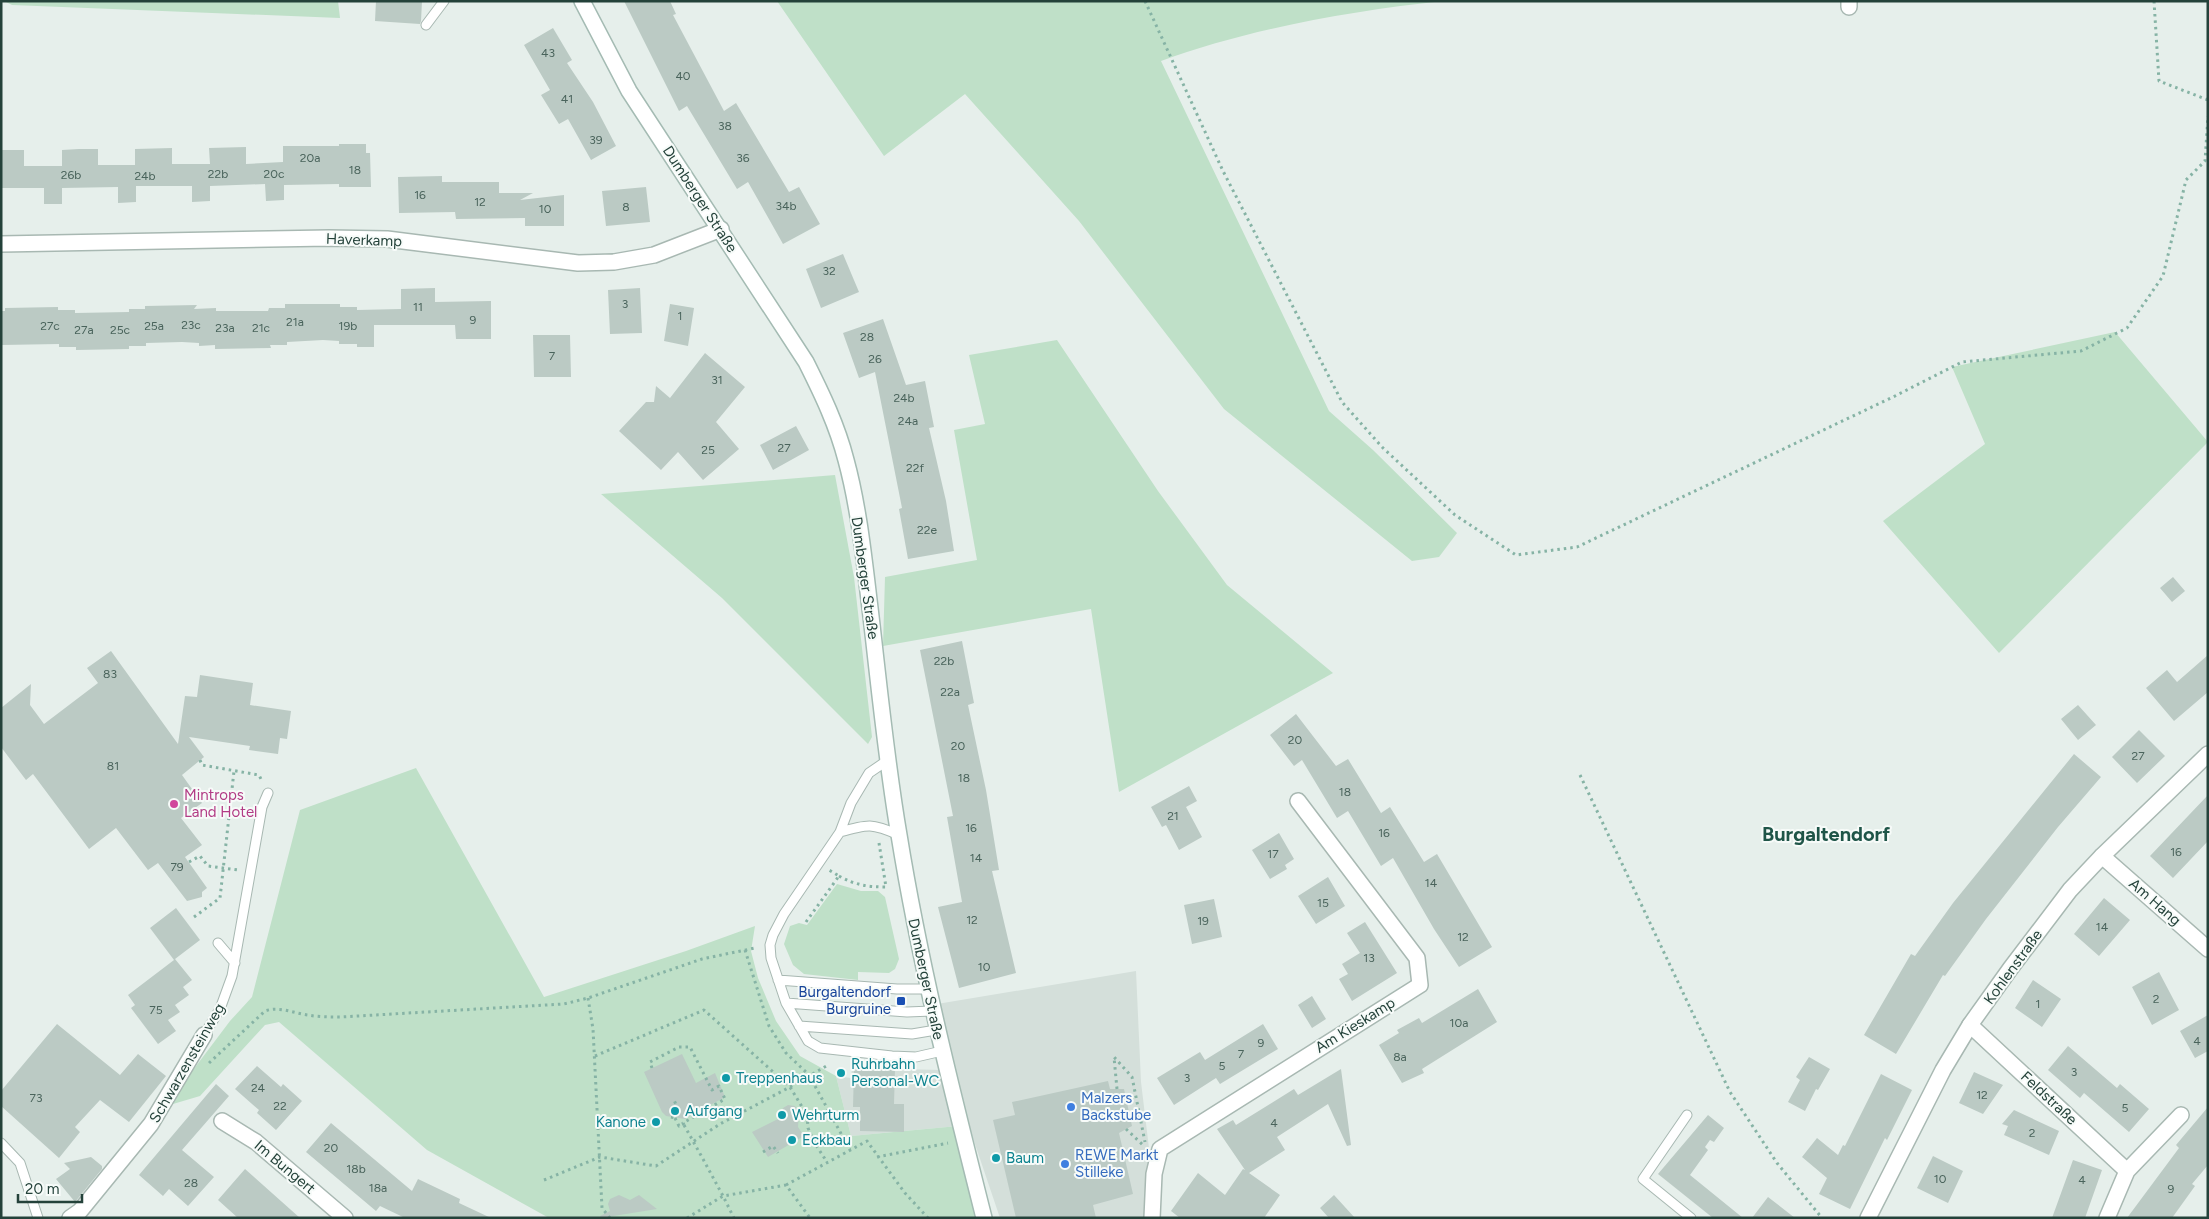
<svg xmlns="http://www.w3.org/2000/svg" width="2209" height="1219" font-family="Figtree,sans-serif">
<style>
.built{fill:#d4dfda}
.green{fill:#bfe0c8}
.building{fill:#bbcac4}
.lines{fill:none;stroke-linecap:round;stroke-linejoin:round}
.service-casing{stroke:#a8b8b2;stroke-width:11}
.minor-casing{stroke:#a8b8b2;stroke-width:18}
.tertiary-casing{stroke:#a8b8b2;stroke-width:18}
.secondary-casing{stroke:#a4bbb3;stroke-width:18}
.path{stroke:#86b3a5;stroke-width:3;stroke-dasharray:2.5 4;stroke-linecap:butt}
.service{stroke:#fff;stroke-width:9}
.minor{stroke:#fff;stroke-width:15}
.tertiary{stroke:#fff;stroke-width:15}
.secondary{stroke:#fff;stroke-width:15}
.path-bridge{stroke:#86b3a5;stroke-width:3;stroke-dasharray:2.5 4;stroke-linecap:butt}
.hotel-dot{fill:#d1479c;stroke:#f7fbf9;stroke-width:2}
.transit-dot{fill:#1a4fb4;stroke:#f7fbf9;stroke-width:2}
.culture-dot{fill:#0f9aa8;stroke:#f7fbf9;stroke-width:2}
.shop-dot{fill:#3f7fe0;stroke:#f7fbf9;stroke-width:2}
.labels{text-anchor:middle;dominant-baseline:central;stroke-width:4;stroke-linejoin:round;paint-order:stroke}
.number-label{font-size:12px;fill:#4a645c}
.street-label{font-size:15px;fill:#24423a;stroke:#f7fbf9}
.hotel-label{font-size:15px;fill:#b23c85;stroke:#f7fbf9;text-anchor:start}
.transit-label{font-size:15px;fill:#164399;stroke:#f7fbf9;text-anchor:end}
.culture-label{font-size:15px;fill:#0d838f;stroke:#f7fbf9;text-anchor:start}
.shop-label{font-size:15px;fill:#366cbe;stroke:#f7fbf9;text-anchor:start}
.district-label{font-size:20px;font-weight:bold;fill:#1f5548;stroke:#f7fbf9}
</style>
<rect width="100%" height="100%" fill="#e6efeb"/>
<path class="built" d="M1136,971L1141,1082L1152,1173V1218H1000L953,1079L937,1004Z
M852,1068L943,1070L958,1126L851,1136L836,1076L851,1078Z"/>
<path class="green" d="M4,1H338L340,18L12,5Z
M777,1H1443C1350,11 1248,29 1161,61L1329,411L1373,450L1457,533L1439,557L1412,561L1224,409L1079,221L965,94L884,156Z
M2115,332L2208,442L1999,653L1883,521L1985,444L1952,367Z
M1057,340L1158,491L1227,585L1333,673L1119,792L1091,609L883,646L885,577L977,560L954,430L985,424L969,355Z
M835,475L854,577L872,737L868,744L722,598L601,494Z
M416,768L544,997L686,951L755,926L751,951L758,978L776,1021L800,1056L836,1076L851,1136L958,1126L981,1218H549L427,1150L279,1022L265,1025L200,1096L173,1104L184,1082L230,1021L252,997L300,810Z
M837,884L861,891H878L885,897L899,959L895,969L889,973L858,972V980L804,974L793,965L784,944L790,926L799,923L807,925Z"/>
<path class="building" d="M376,1H422L421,21L420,24L375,21Z
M624,1H670L676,14L673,15L724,111L736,103L789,192L799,187L820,224L783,244L748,182L737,189L687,106L679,111Z
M553,28L572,60L567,63L593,102L616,146L591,160L568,119L559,124L541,95L550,90L524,45Z
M339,144H366V153H370L371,187H339V184L284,185V200L266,201L265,184L210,186V201L192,202V186H136V202L118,203V187L62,188V204H44V188H1V150H24V166H62V150L79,149H98V165H135V149L172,148V164H210L209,148L246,147V164L283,162V146H339Z
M442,176V182H499V193H533L520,200L564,195V226H525V218L456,219L455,212L399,213L398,177Z
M646,187L650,222L606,226L602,191Z
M843,254L859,292L821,308L806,269Z
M435,288V302L491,301V339H456L455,325H374V347H357V344H339V341L323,340L287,342V345H270L271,348L215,349V345L199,346V343L182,342L146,343V346H129V349L76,350V347H59V344L1,345V311H5V308L58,307V310H75V313L129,312V309H145V306L197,305L194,309L216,308V311H268L269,308H285V304H340V307H357V310L401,309V289Z
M640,288L642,333L610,334L608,290Z
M670,304L694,308L688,346L664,341Z
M883,319L906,385L925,381L934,427L929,428L946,501L954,551L908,559L899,509L902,508L875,372L859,378L843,333Z
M533,335H570L571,377H534Z
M705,353L745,387L716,422L739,449L703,480L678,452L661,470L619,431L646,402H654L656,386L670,398Z
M796,426L809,450L773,470L760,445Z
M2173,577L2185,591L2172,602L2160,588Z
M962,641L974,703L968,705L986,790L999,870L992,871L1016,973L959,988L938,907L962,902L947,817L953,816L920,650Z
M111,651L178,744L185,696L197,697L200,675L253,683L250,705L291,711L287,739L280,738L278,754L249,750L250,746L189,737L204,757L182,775L202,803L181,818L202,845L185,857L207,888L202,892V897L187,901L158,863L148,870L116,828L89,849L33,774L26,780L1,747V708L31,684L30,705L44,724L98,683L87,668Z
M2208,655V692L2174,721L2146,688L2167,670L2177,682Z
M2078,705L2096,725L2078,740L2061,719Z
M1296,714L1336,766L1348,759L1381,813L1390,807L1424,862L1437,854L1492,947L1459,967L1434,929L1393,858L1381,866L1348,811L1337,818L1302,760L1294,766L1270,735Z
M2139,730L2165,756L2137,783L2112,757Z
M2074,754L2101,777L2058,827L1986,919L1945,976L1943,975L1896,1054L1864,1035L1911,954L1915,956L1953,903Z
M1189,786L1197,801L1186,807L1202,837L1179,850L1166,825L1162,827L1151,807Z
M2208,795V841L2173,878L2150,856Z
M1279,833L1294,859L1285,865L1287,869L1270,879L1252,850Z
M1328,877L1345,906L1316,924L1298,896Z
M2104,898L2130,920L2099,956L2074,934Z
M1214,899L1222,937L1192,944L1184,905Z
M176,908L200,940L175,959L192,980L183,987L189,995L175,1005L180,1012L168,1020L176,1031L158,1044L131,1008L135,1005L128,995L174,960L150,928Z
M1365,922L1397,973L1352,1001L1339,979L1348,974L1342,964L1360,953L1347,933Z
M2159,972L2179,1010L2152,1025L2132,987Z
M2033,980L2061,999L2042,1027L2015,1008Z
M1478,989L1497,1022L1422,1069L1424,1073L1402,1083L1379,1045L1399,1033L1397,1030L1419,1018L1422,1023Z
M1312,996L1326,1019L1312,1028L1298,1005Z
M2208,1015V1051L2195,1058L2180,1031Z
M57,1024L120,1075L138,1054L166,1076L129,1122L100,1100L75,1127L80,1132L59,1158L1,1106V1091Z
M1263,1024L1278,1049L1220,1084L1216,1078L1174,1105L1157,1078L1200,1052L1205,1060Z
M2068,1046L2117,1088L2120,1084L2149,1109L2129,1132L2084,1093L2080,1098L2048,1070Z
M682,1054L696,1083L715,1073L725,1097L685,1119L666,1116L662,1112L644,1072Z
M1809,1057L1830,1069L1818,1090L1816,1089L1805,1111L1788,1102L1800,1080L1796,1077Z
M257,1066L281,1087L283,1084L302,1101L276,1130L257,1113L259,1110L235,1089Z
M854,1069H895L894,1104H904V1132L860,1131V1107H853Z
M1341,1069L1351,1145L1347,1146L1328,1104L1277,1137L1285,1150L1249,1173L1280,1195L1264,1218H1180L1171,1211L1198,1173L1225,1195L1243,1169L1245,1170L1217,1129L1233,1120L1236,1125L1294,1089L1298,1095Z
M1974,1072L2003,1085L1983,1114L1959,1103Z
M1881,1074L1912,1090L1887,1140L1885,1138L1850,1209L1819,1194L1827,1178L1802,1157L1817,1138L1838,1155L1843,1145L1845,1146Z
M1108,1081L1110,1089H1124L1132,1126L1119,1133L1133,1194L1093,1205L1096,1218H1016L993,1120L1015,1115L1012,1102Z
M216,1084L229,1096L182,1150L214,1177L188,1206L169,1189L163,1196L139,1175Z
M788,1105L795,1106L799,1113L798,1127L804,1136L768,1157L752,1132L778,1119L783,1108Z
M2208,1107V1165L2192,1184L2195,1186L2172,1218H2127L2179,1148L2176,1145Z
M2014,1110L2059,1131L2049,1155L2004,1135L2008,1126L2002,1124Z
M1708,1115L1724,1128L1714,1142L1710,1140L1705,1147L1708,1150L1690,1175L1743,1218H1713L1658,1174Z
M331,1123L412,1191L418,1179L460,1199L459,1203L491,1218H405L380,1206L376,1211L306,1152Z
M1933,1156L1963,1171L1948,1203L1917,1188Z
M91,1157L102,1166V1169L75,1202L56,1179L70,1169L64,1163Z
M2073,1160L2102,1170L2085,1218H2052Z
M245,1169L300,1218H238L218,1200Z
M619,1195L630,1200L639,1195L657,1209L601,1218L600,1216L610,1211L608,1204L610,1199Z
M1334,1195L1355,1218H1329L1320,1208Z
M1768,1197L1795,1218H1752Z"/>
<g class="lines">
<g class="service-casing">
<path id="service" d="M426,25L444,1
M888,760L869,773L851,803L840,832L784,914L773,935L770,945L771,958L786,1003L808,1041L820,1048L892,1056L916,1057L942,1051
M840,832C868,824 872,823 899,835
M218,943L235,963
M778,980L897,989H928
M786,1003L907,1012L932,1011
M799,1026L912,1034L936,1030
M204,1035L220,1009L232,976L262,807L268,793
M1687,1115L1643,1179L1691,1218
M1,1143L20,1163L38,1218"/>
</g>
<g class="minor-casing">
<path id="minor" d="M1849,7V1
M1,244L329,238L387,239L578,263L614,262L654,255L721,229
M2102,856L2208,949
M1970,1025L2127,1171
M222,1121L256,1142L345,1218
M70,1218L80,1211L151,1124L204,1035
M1152,1218L1154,1174L1160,1149L1420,985L1417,958L1298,801
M2107,1218L2127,1171L2181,1115"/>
</g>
<g class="tertiary-casing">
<path id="tertiary" d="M1868,1218L1943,1070L1970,1025L2010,969L2070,890L2102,856L2208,754"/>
</g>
<g class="secondary-casing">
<path id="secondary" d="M582,1L629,91L806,362C822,394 837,425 846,460C859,508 864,559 870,608C879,684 886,760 899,835C920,965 952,1091 984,1218"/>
</g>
<path class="path" d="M1145,1L1223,171L1342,402L1382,447L1455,515L1516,555L1577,547L1893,397L1962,362L2081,351L2127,328L2163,276L2186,180L2205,161L2208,116
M2154,1L2159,81L2208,100
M200,760L202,765L259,775L262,781
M1580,775L1730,1092L1777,1163L1822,1218
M189,862L200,856L208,866L238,870
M839,876C855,885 868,887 886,887L879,843
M194,917L220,898L234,771
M806,922L839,876L829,870
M745,950L769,1026L786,1053L809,1075L850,1150
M588,998L593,1029L602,1208L610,1218
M595,1056L704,1010L790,1087L807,1115L808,1128L814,1142L827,1162
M209,1063L265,1011C279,1006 293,1013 308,1015C318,1017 329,1017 340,1017L564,1004L588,998L702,959L755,948
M652,1068L650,1062L679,1047H690L712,1090L719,1086L725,1099L683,1123L684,1125
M1117,1089L1114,1057L1132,1077L1145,1142
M671,1117L675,1118L678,1109L674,1100
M675,1118L679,1126L683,1123
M1126,1129L1144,1146
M763,1152L773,1146L778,1153
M877,1157L948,1143
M703,1159L723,1196L786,1185L810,1218
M544,1180L600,1157L656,1166L720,1124L790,1087L828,1065
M786,1185L867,1141L905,1193L928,1218
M687,1218L723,1196L734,1218"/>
<use href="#service" class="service"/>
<use href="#minor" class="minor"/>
<use href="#tertiary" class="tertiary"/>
<use href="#secondary" class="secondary"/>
<path class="path-bridge" d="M684,1125L703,1159"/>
</g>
<circle class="hotel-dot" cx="174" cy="804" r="5"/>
<rect class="transit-dot" x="896" y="996" width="10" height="10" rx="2.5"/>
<g class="culture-dot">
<circle cx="841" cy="1073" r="5"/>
<circle cx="726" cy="1078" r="5"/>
<circle cx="675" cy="1111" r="5"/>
<circle cx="782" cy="1115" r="5"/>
<circle cx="656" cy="1122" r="5"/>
<circle cx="792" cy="1140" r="5"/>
<circle cx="996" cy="1158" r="5"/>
</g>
<g class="shop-dot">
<circle cx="1071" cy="1107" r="5"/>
<circle cx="1065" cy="1164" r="5"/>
</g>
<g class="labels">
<g class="number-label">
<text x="548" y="53">43</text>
<text x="683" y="76">40</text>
<text x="567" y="99">41</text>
<text x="725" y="126">38</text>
<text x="596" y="140">39</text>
<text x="310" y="158">20a</text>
<text x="743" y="158">36</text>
<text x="355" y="170">18</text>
<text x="218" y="174">22b</text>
<text x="274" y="174">20c</text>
<text x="71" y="175">26b</text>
<text x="145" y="176">24b</text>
<text x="420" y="195">16</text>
<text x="480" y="202">12</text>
<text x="786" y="206">34b</text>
<text x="626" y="207">8</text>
<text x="545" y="209">10</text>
<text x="829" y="271">32</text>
<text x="625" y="304">3</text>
<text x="418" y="307">11</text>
<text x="680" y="316">1</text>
<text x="473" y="320">9</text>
<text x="295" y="322">21a</text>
<text x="191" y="325">23c</text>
<text x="50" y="326">27c</text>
<text x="154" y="326">25a</text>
<text x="348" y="326">19b</text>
<text x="225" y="328">23a</text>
<text x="261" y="328">21c</text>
<text x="84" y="330">27a</text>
<text x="120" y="330">25c</text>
<text x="867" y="337">28</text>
<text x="552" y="356">7</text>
<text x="875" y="359">26</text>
<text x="717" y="380">31</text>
<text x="904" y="398">24b</text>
<text x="908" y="421">24a</text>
<text x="784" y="448">27</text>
<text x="708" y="450">25</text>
<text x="915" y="468">22f</text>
<text x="927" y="530">22e</text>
<text x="944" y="661">22b</text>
<text x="110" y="674">83</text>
<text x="950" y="692">22a</text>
<text x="1295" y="740">20</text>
<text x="958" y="746">20</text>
<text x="2138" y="756">27</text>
<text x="113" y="766">81</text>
<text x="964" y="778">18</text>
<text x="1345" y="792">18</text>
<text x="1173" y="816">21</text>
<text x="971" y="828">16</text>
<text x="1384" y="833">16</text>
<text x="2176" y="852">16</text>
<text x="1273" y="854">17</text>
<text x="976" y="858">14</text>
<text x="177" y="867">79</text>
<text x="1431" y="883">14</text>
<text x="1323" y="903">15</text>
<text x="972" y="920">12</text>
<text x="1203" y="921">19</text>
<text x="2102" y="927">14</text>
<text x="1463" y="937">12</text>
<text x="1369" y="958">13</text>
<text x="984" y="967">10</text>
<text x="2156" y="999">2</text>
<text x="2038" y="1004">1</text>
<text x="156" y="1010">75</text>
<text x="1459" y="1023">10a</text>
<text x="2197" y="1041">4</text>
<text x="1261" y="1043">9</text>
<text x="1241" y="1054">7</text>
<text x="1400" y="1057">8a</text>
<text x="1222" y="1066">5</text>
<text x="2074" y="1072">3</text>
<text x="1187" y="1078">3</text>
<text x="258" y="1088">24</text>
<text x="1982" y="1095">12</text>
<text x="36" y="1098">73</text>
<text x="280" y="1106">22</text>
<text x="2125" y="1108">5</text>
<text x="1274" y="1123">4</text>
<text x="2032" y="1133">2</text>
<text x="331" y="1148">20</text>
<text x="356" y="1169">18b</text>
<text x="1940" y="1179">10</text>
<text x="2082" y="1180">4</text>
<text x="191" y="1183">28</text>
<text x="378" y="1188">18a</text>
<text x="2171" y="1189">9</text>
</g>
<g class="street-label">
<text transform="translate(700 199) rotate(57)">Dumberger Straße</text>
<text transform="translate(364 240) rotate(2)">Haverkamp</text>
<text transform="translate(865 578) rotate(82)">Dumberger Straße</text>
<text transform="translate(2155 902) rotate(41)">Am Hang</text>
<text transform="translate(2013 967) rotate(-54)">Kohlenstraße</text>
<text transform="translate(926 979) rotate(78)">Dumberger Straße</text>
<text transform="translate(1355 1025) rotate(-32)">Am Kieskamp</text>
<text transform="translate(187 1063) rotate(-60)">Schwarzensteinweg</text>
<text transform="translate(2049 1098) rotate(43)">Feldstraße</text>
<text transform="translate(285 1167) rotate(40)">Im Bungert</text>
</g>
<g class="hotel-label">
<text x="184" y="795">Mintrops<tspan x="184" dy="17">Land Hotel</tspan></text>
</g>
<g class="transit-label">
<text x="891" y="992">Burgaltendorf<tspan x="891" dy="17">Burgruine</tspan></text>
</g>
<g class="culture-label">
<text x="851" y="1064">Ruhrbahn<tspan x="851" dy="17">Personal-WC</tspan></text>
<text x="736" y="1078">Treppenhaus</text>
<text x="685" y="1111">Aufgang</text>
<text x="792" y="1115">Wehrturm</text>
<text x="646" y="1122" text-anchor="end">Kanone</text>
<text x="802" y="1140">Eckbau</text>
<text x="1006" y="1158">Baum</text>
</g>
<g class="shop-label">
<text x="1081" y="1098">Malzers<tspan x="1081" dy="17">Backstube</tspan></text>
<text x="1075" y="1155">REWE Markt<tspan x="1075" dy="17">Stilleke</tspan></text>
</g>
<g class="district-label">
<text x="1826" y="834">Burgaltendorf</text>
</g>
</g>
<rect width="2209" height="1219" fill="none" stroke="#24423a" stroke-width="5"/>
<path d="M18 1194v8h64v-8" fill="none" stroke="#24423a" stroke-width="2.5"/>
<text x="25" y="1194" font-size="15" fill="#24423a" stroke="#f7fbf9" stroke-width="4" paint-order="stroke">20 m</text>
</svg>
